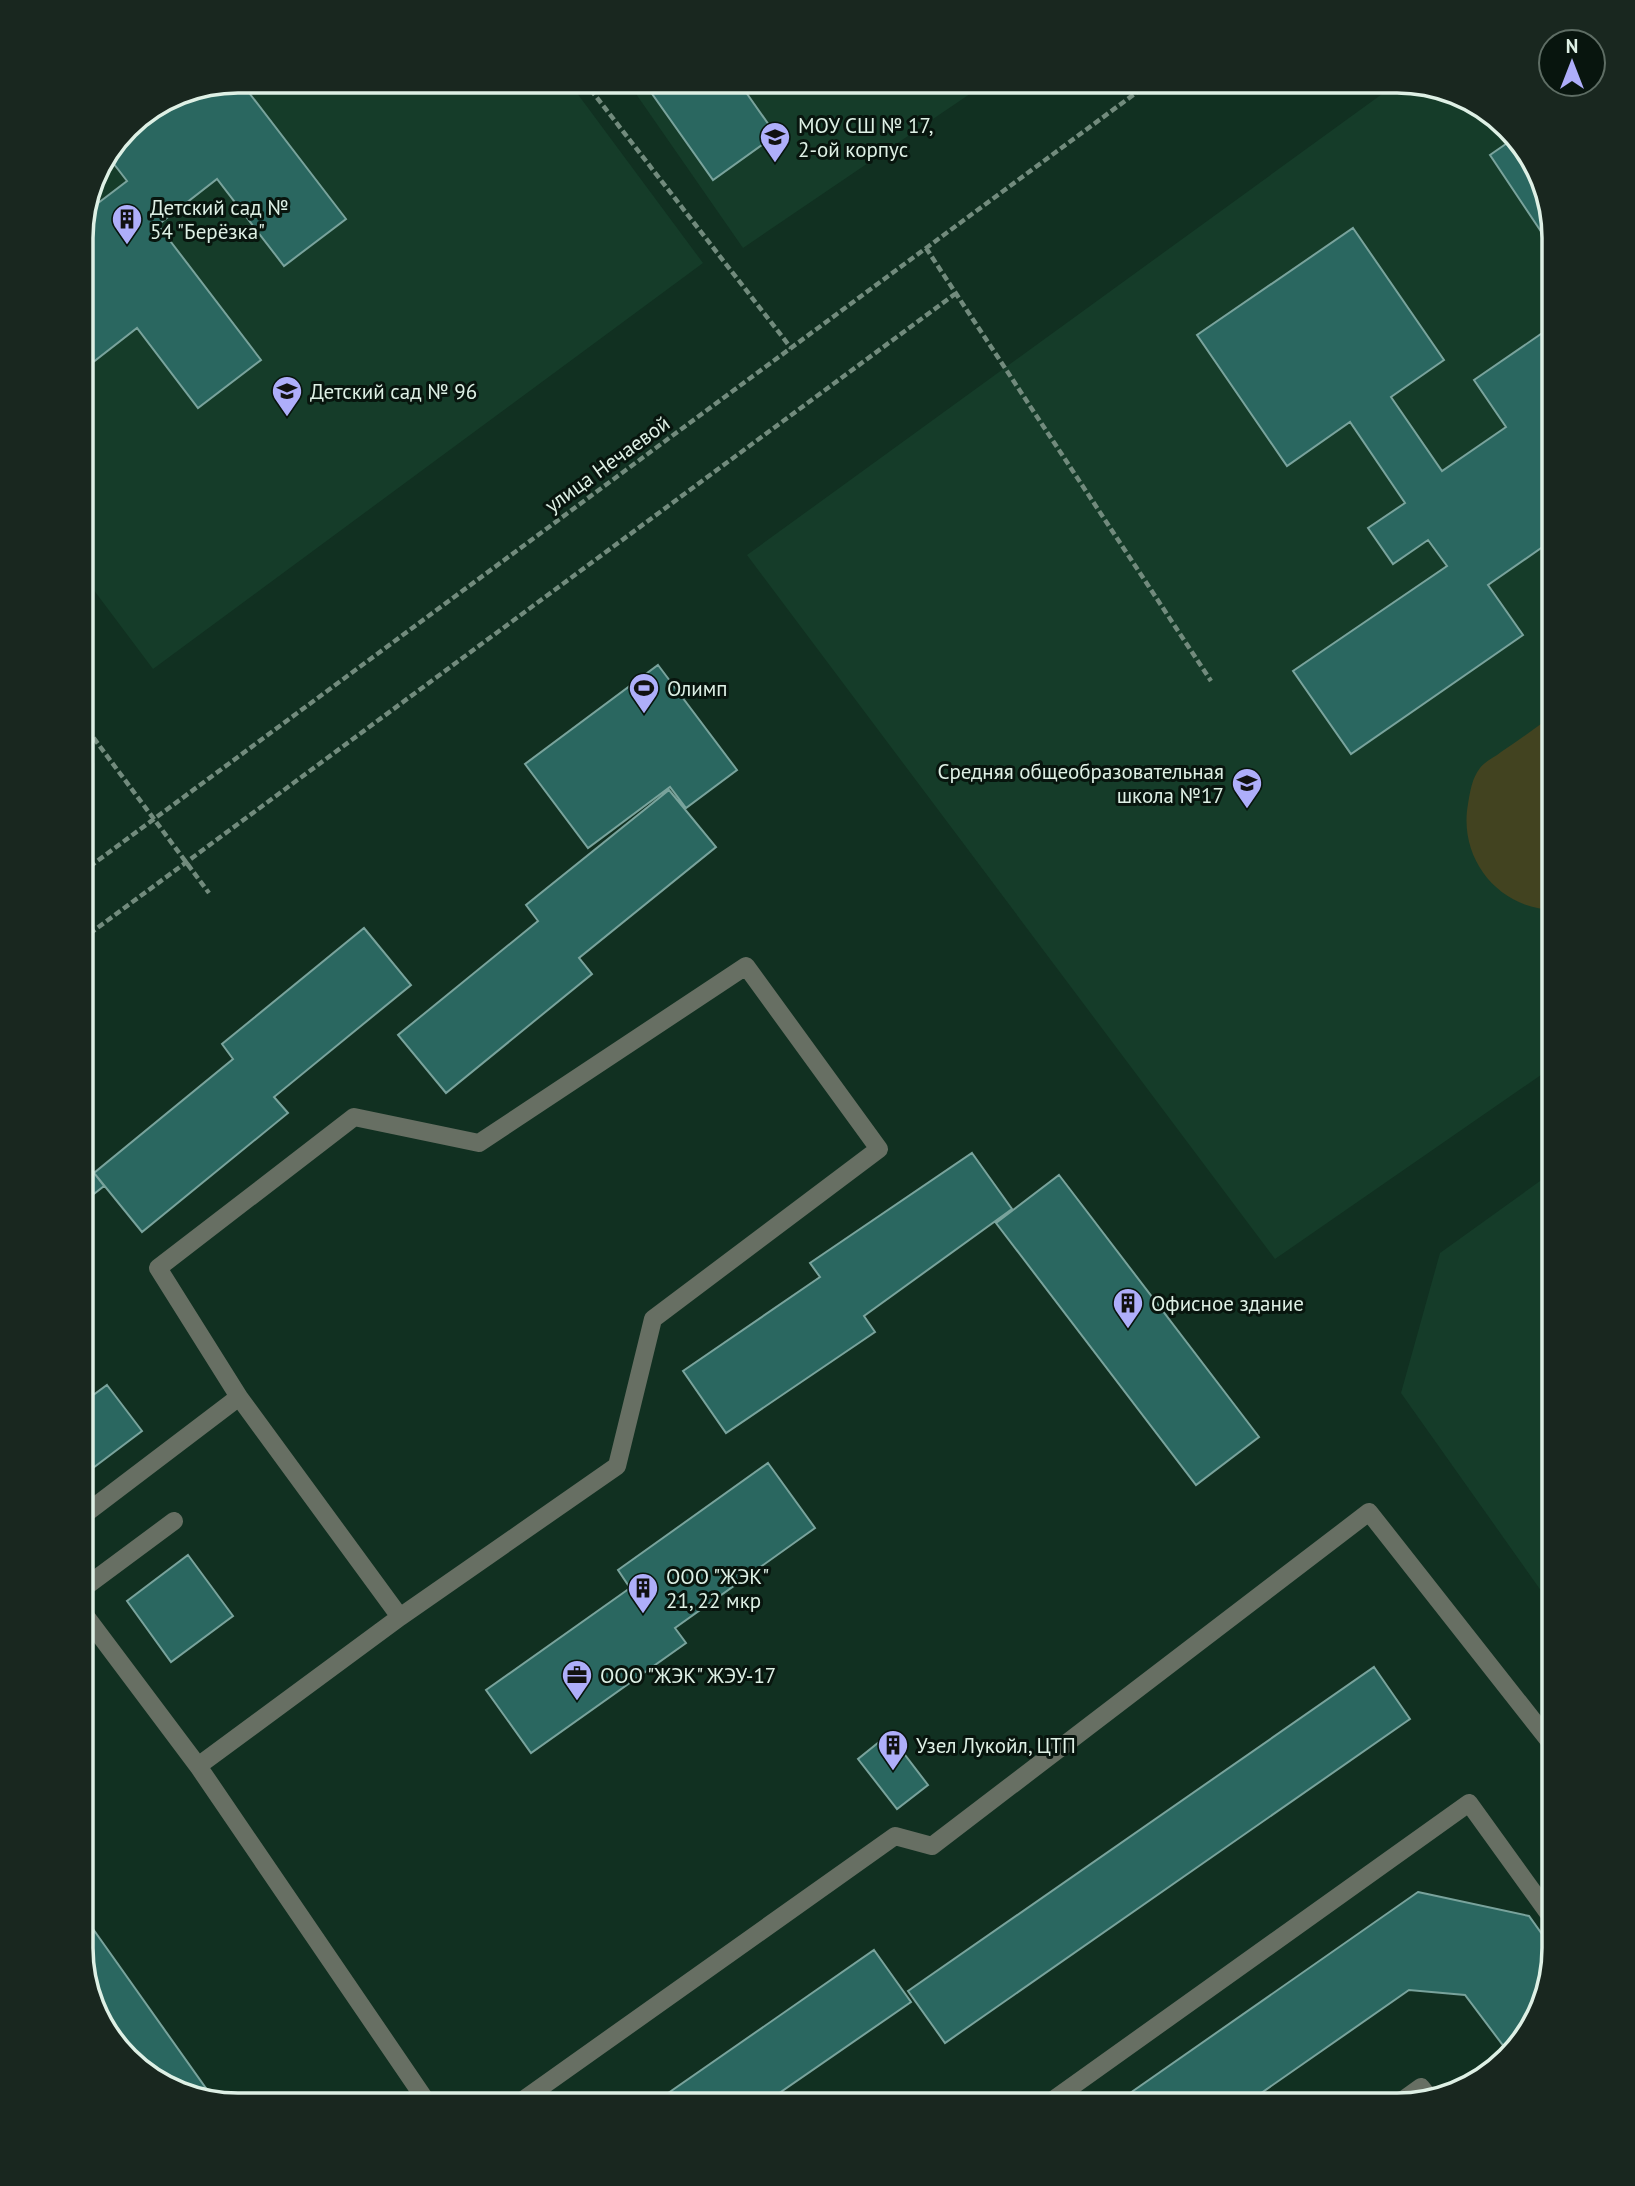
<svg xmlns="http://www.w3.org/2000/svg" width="1635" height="2186" font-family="'PT Sans',sans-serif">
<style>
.built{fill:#153c29}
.green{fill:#424320}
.building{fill:#2a6760;stroke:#79a39c;stroke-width:2}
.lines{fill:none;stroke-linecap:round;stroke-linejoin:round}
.path{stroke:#728b7d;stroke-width:4.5;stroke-dasharray:7 3.5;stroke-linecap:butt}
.service{stroke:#676f63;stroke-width:18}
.labels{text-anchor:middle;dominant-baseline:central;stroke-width:6;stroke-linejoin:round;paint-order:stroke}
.poi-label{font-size:21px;fill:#def0e5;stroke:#08150e;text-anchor:start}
.street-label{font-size:21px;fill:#def0e5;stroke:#08150e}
.rim{fill:none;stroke:#def0e5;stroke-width:3.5}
</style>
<rect width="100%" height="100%" fill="#113021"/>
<path class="built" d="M238,81H568L703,263L153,669L81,573V227L97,169L134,120L178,92Z
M627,81H989L743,248Z
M1400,81H1407L1476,102L1533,159L1554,238V1066L1275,1259L747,555Z
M1554,1171V1609L1401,1393L1440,1253Z"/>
<path class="green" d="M1554,714V910C1499,909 1458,859 1468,804C1470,792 1472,778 1480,768C1484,762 1495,757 1501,752C1519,740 1537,727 1554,714Z"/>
<path class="building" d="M240,81L346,219L284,266L217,179L158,225L261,360L198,408L137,328L83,370L81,367V227L85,213L127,181L107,155L134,120L178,92Z
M643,81H738L776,135L713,180Z
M1513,139L1533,159L1554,238V251L1490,155Z
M1353,228L1444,360L1391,397L1442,471L1506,427L1474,380L1554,325V444L1551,447L1554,452V539L1488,585L1523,635L1351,754L1293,671L1447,566L1428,540L1393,564L1368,528L1405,503L1350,422L1287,466L1197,335Z
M658,665L737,770L686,808L670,787L588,848L525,764Z
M669,790L716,847L579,958L592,974L446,1093L398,1035L538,921L526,905Z
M364,928L411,985L274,1097L288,1113L142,1232L94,1173L233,1059L222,1044Z
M972,1153L1012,1209L864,1316L875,1332L726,1433L683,1371L820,1277L810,1263Z
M81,1156L104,1186L81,1204Z
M1059,1175L1259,1437L1196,1485L996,1223Z
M107,1385L142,1431L81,1477V1404Z
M768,1463L815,1528L675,1628L686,1643L531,1753L486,1690L630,1588L618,1570Z
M188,1555L233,1616L171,1662L127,1601Z
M1374,1667L1410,1719L945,2043L908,1991Z
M889,1734L928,1785L897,1809L858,1759Z
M1418,1892L1529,1916L1554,1951L1533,2027L1508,2052L1465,1995L1409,1990L1244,2105H1113Z
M81,1912L215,2101L159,2084L102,2027L80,1948Z
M874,1950L911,2002L762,2105H651Z"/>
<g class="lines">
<path class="path" d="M584,81L791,348
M926,248L1211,681
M81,721L209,893
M81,873L1152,81
M81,940L955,294"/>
<path class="service" d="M81,1517L239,1397
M81,1590L174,1521
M81,1610L198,1766L429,2105
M198,1766L400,1617L617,1466L653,1319L879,1149L746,966L479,1143L354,1117L158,1268L239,1397L400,1617
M516,2105L895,1836L932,1846L1369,1512L1554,1747
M1046,2105L1469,1803L1554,1921
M1396,2105L1421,2087L1429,2097"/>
</g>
<defs>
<g id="school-pin" transform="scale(1.575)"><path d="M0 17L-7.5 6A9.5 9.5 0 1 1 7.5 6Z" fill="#aeaefa" stroke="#08150e"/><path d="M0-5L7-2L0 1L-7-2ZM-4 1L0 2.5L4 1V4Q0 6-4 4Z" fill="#111"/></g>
<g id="building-pin" transform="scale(1.575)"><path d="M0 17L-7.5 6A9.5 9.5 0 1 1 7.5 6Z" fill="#aeaefa" stroke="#08150e"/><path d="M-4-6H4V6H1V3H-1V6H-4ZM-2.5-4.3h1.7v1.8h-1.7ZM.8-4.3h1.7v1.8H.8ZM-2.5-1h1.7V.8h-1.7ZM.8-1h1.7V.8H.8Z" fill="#111"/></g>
<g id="stadium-pin" transform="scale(1.575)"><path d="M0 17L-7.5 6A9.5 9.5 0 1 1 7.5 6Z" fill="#aeaefa" stroke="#08150e"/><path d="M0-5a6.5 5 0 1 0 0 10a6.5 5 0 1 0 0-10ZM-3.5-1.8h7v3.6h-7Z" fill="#111"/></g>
<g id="office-pin" transform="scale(1.575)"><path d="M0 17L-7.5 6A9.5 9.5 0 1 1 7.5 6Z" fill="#aeaefa" stroke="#08150e"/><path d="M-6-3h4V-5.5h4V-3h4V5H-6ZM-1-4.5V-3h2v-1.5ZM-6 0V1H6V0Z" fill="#111"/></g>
</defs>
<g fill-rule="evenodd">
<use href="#school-pin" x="775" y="137"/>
<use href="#building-pin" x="127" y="219"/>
<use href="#school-pin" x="287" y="391"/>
<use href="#stadium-pin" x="644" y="688"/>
<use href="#school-pin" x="1247" y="783"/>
<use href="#building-pin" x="1128" y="1303"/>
<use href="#building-pin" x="643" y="1588"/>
<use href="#office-pin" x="577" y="1675"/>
<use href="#building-pin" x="893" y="1745"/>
</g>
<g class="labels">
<g class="poi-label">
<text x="798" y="125">МОУ СШ № 17,<tspan x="798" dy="24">2-ой корпус</tspan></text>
<text x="150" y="207">Детский сад №<tspan x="150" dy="24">54 "Берёзка"</tspan></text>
<text x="310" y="391">Детский сад № 96</text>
<text x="667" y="688">Олимп</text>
<text x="1224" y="771" text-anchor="end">Средняя общеобразовательная<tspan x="1224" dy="24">школа №17</tspan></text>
<text x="1151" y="1303">Офисное здание</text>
<text x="666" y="1576">ООО "ЖЭК"<tspan x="666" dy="24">21, 22 мкр</tspan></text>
<text x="600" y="1675">ООО "ЖЭК" ЖЭУ-17</text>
<text x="916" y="1745">Узел Лукойл, ЦТП</text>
</g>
<g class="street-label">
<text transform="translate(607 464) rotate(-36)">улица Нечаевой</text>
</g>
</g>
<path d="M0 0H1635V2186H0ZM238 93H1397A145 145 0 0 1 1542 238V1948A145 145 0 0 1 1397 2093H238A145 145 0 0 1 93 1948V238A145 145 0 0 1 238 93Z" fill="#19271f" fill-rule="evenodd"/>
<path class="rim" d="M238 93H1397A145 145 0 0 1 1542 238V1948A145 145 0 0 1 1397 2093H238A145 145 0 0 1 93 1948V238A145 145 0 0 1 238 93Z"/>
<g transform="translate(1572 63)"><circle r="33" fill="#08150e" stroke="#5e6d64" stroke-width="2"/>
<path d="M0-5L12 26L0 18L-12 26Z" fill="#aeaefa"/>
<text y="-10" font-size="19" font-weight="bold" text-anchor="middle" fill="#def0e5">N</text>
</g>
</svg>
